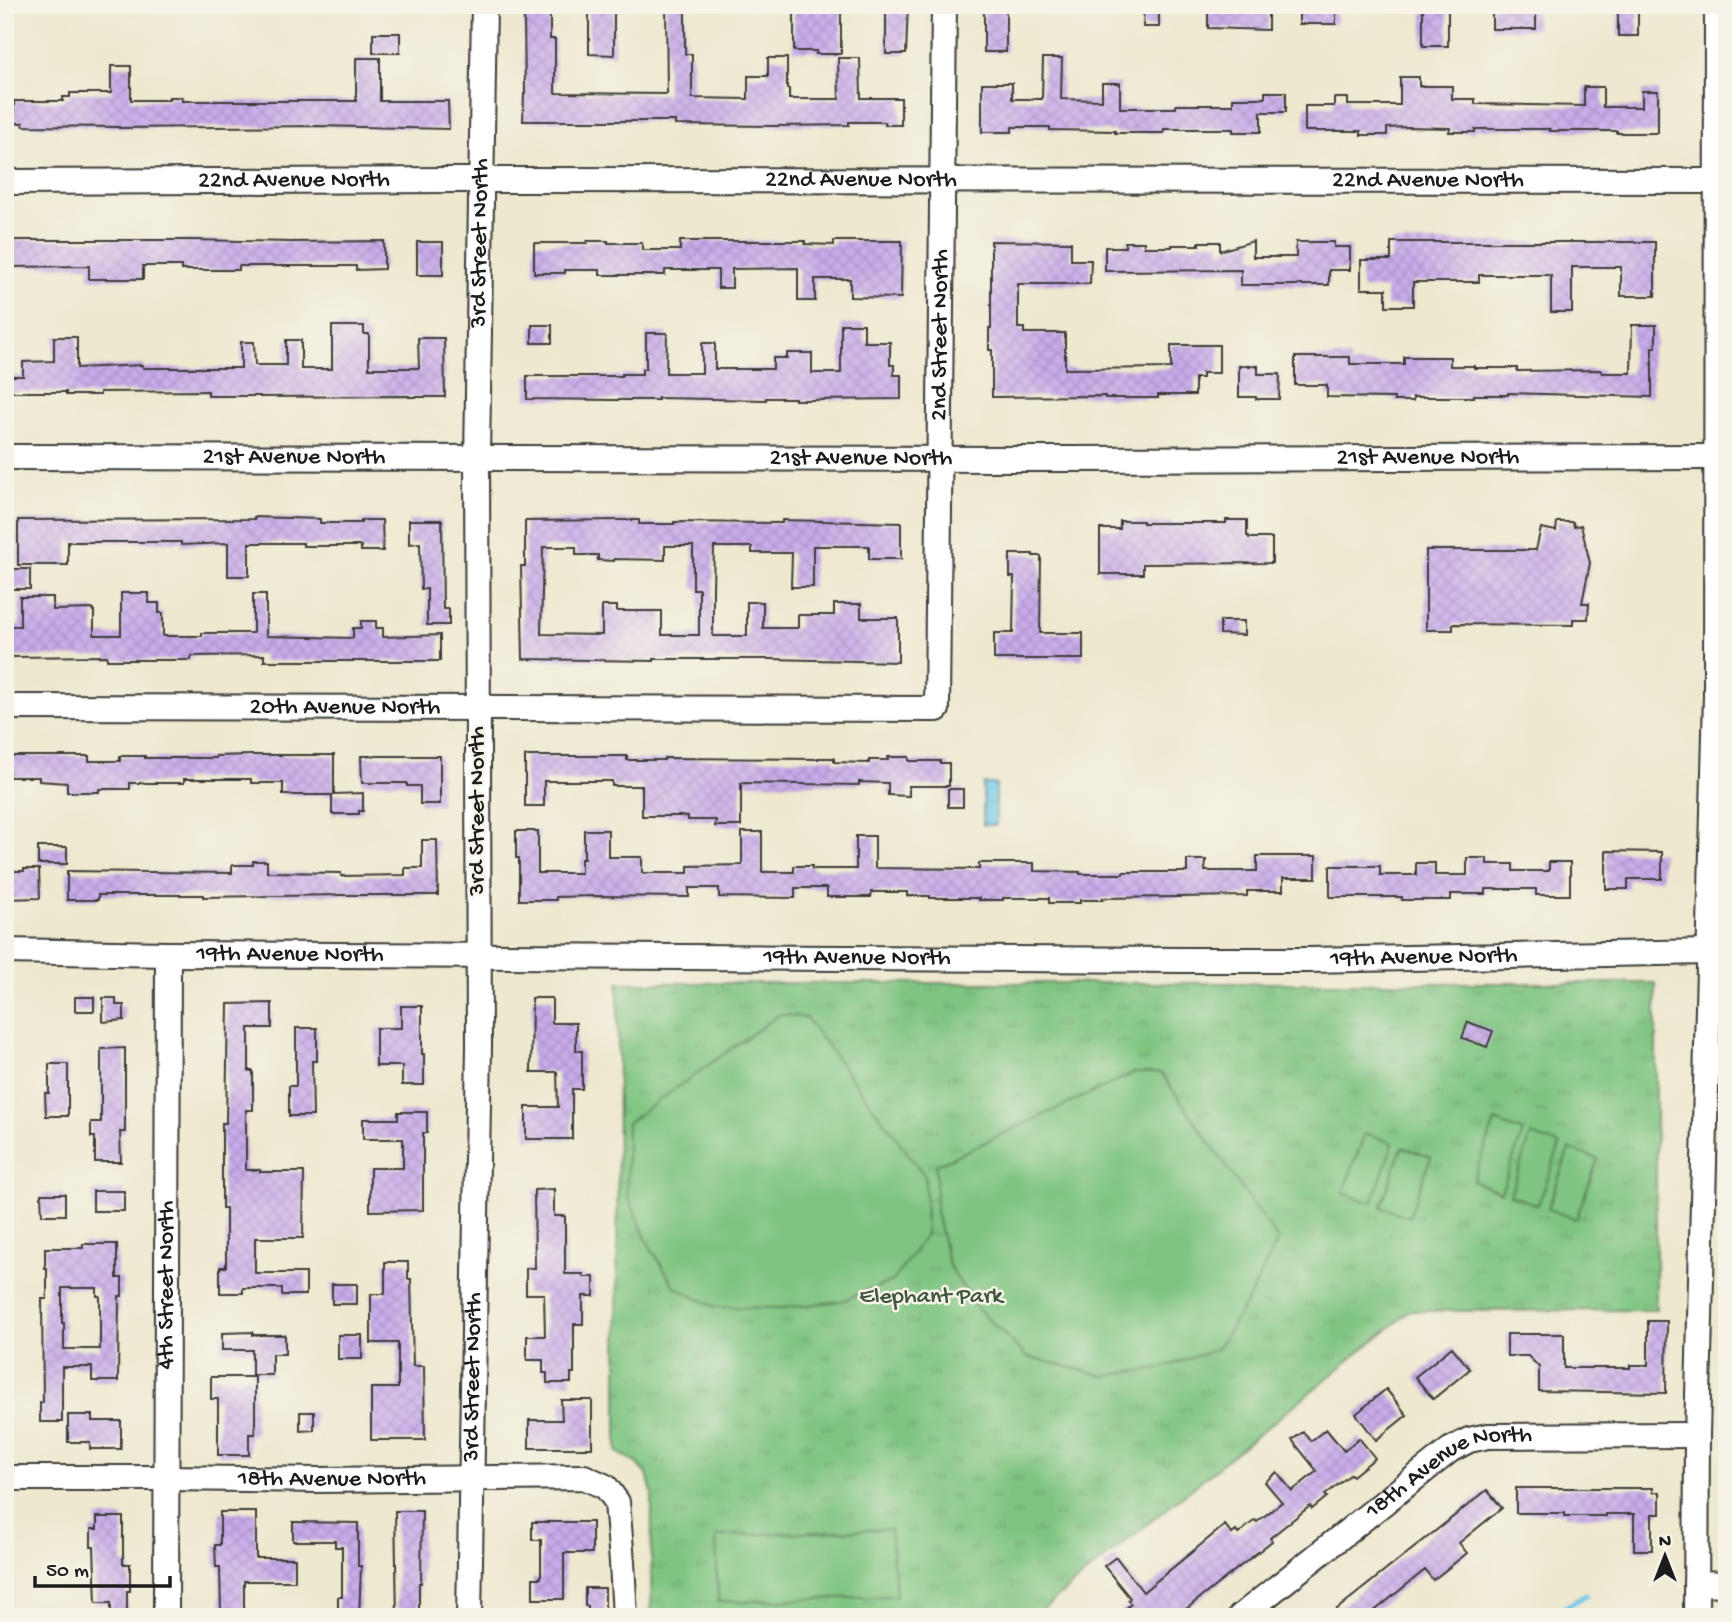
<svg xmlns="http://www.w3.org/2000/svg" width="1732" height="1622" font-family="'Gochi Hand',sans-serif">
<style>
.grass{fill:url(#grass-tufts);stroke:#4e704e;stroke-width:2}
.pitch{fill:#7fc581;stroke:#4e704e;stroke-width:2}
.water{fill:url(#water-ripples);stroke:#427081;stroke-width:2}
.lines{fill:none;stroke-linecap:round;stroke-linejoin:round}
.stream{stroke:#68c5e6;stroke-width:5}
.building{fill:url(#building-cross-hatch);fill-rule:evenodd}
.minor-casing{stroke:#3b3b37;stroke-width:28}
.minor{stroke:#fff;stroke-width:24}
.labels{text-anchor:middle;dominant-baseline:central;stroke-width:5;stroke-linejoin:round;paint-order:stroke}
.street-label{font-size:24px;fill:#1c1c1c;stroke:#f7f3e8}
.park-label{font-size:24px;fill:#3f573f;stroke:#f7f3e8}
</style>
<defs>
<pattern id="grass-tufts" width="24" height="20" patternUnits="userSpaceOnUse" patternTransform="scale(1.75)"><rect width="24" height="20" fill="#7fc581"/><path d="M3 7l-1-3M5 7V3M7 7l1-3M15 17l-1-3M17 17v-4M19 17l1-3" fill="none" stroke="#6da96f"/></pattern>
<pattern id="water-ripples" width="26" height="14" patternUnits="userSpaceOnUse" patternTransform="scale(1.75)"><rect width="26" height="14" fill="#68c5e6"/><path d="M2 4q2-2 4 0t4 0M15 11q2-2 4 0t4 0" fill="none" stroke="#5aa9c5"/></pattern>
<pattern id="building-cross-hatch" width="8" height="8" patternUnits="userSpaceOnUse" patternTransform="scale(1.75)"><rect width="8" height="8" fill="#c8acea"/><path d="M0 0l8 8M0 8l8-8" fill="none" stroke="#ab93c8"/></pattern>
</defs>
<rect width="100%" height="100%" fill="#f7f3e8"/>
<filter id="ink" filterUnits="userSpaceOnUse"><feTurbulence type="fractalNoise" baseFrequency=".0143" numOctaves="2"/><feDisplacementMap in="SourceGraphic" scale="14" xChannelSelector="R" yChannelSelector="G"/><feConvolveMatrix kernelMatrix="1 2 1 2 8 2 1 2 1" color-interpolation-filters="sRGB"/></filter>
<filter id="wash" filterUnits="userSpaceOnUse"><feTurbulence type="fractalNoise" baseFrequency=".00686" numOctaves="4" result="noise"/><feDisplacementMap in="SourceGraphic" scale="28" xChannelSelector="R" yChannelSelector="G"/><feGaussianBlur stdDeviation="1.57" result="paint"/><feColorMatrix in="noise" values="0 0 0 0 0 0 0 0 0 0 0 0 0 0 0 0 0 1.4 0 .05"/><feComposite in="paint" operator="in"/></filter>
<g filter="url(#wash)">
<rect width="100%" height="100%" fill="#ede8ce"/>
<path class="grass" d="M618,983H1656V1310L1410,1311L1033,1617H651L652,1493L647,1474L637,1463L617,1452Z"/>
<path class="pitch" d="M780,1014L806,1018L925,1176L926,1234L893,1281L841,1301L782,1308L715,1307L675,1287L647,1241L627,1194V1123Z
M1134,1073H1161L1278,1240L1247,1302L1217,1349L1165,1367L1105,1376L1027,1357L976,1307L949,1266L936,1212V1165Z
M1495,1121L1523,1132L1501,1192L1473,1181Z
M1365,1133L1393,1143L1372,1203L1343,1193Z
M1531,1135L1560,1145L1538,1205L1510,1195Z
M1402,1147L1431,1157L1409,1217L1381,1207Z
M1569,1149L1598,1159L1576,1219L1548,1209Z
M890,1529L896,1596L718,1602L716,1536Z"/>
<path class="water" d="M983,784H996V825H983Z"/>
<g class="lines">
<path class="stream" d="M1548,1617L1586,1595"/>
</g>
<g id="blocks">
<path class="building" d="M528,5H550V39H555V93L667,94L666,5H685V54H692V98L748,99V76H768V58H787V89H789V99H839L838,58H860L861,98H901V125H885V122H849V125L776,126L675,125V121H523L524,94H525L524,16H528Z
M589,5H614V55L589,54Z
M794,5H841V54H816V51H794Z
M886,5H908L906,54H886Z
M984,5H1006V52H984Z
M1144,5H1159V27H1143Z
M1208,5H1268V30L1208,28Z
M1299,5H1336V24H1299Z
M1423,5H1448V46H1423Z
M1492,5H1536V29H1492Z
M1618,5H1638V36H1618Z
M373,33H400V53H373Z
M356,58H380V101H448L449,129L316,126L119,128V127L23,126V123H14V101H63V97H70V93H111V66H131V100H169V97H182V101H356Z
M1043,58H1062L1061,99L1102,100V83H1120V108H1176V105H1233V98H1265V92H1286V112H1261V132H1233V129H1164V133H1115V131L1050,130V127H1012V132H982V83H1012V99H1042Z
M1400,77H1419V86H1452V99H1475V104L1584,106V87H1603V107H1642V91H1658V133H1617V131H1550V129H1475V132H1449L1450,128L1407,127L1387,128V135H1361V131H1305V106H1334V98H1348V105H1400Z
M10,240H192L290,242L384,241V269L356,270V266H239V270H181V266H143V279H89V266L10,267Z
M587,241H608V243H642V250H680V241H805V244L834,245V241H902L901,298L850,297V279H815V301H798V268L732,269V288H718V270H665V275H600V270H565V273H534V243H587Z
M991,241L1071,242V260H1091L1090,284H1018V328H1024V333H1065V369L1171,368V345H1219V373H1202V378H1195V395H1158V398H1105V396L992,397V350H989V328H991Z
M1253,241V257H1296V242H1334V247H1350V270H1329V285H1241V270L1105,271V247H1125V242H1144V247H1172V245H1199V242H1220V251Z
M417,242H443V275H417Z
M1391,242H1655V296H1621V267H1572V312H1551V275H1479V282H1413V306H1386V289H1361V260H1391Z
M841,324H864V342H890V365H894V375H901V399L812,400H795V398H766V400L658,398V400H613L527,399V376H622V374H642V369H646V333H667L666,373H702V343H715V369H773V358H787V353H812V373H841Z
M532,325H552V343H532Z
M1632,325H1656V347H1652V397L1508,393V395H1474V397H1413V401H1394V398L1327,397V385H1295V357H1350V364H1404V357H1450V366H1474V368H1517V371L1602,370V373H1631Z
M332,326H364V334H369V368H419L418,338H444L445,397H409V396L260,397V396H208V391L100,392V395H66V392H8V376H23V362L54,361V337H77V368L143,365V368H241V342H254L255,365H286V340H301V369H332Z
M1239,366H1258V374H1280L1279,399H1256V397H1239Z
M254,517L320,519V523H361V520H382L383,551H361V546H303V543H249V576H228V543L181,545V542H68V565H18V520L254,519Z
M409,520H442L443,609H449V625H427V589H421L420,543L409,544Z
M622,520H639V524H674V522L782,523V520L901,523V559H869V546H813V587H791L792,553H752V547H714L713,589V636H747V602H763V628H798V615H834V604H861V618H898V662L770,659H654V661L523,659L521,566H525V521ZM665,546H693V589H699V635H662V611H617V606H602V635L541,634L543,547H576V555H598V560L614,561V559L665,560Z
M1226,520H1247V536H1249V538H1272V563L1143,564V574H1100V529H1120V521H1143V523H1226Z
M1557,522H1573L1574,527L1581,525L1590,563L1582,603H1589L1588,619H1573V625L1453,624V630H1426V550H1536L1541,528L1556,531Z
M1010,554H1033V556H1041L1040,633H1083V659H994V633H1013L1014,577H1010Z
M7,569H30V589H7Z
M121,593H149V603H159V613H163V636H202V633H253V594H266V636L353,638V628H361V621H376V628H383V637L440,635V661H264V655L191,656V660H107V656L10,657V626H20V597H53V610L94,609V635H121Z
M1220,621H1244V635L1220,634Z
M251,755H334V794L363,793V811H359V814H332V795H283V783H251V779H184V783H130V789H99V792H67V783L39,781V777H9V756H89V761H120V756H145V758H216V756Z
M361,756H440V804H420V786H407V783H362Z
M525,756H627V760H664V758L818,759V758H834V762L869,763V760H888V757H909V761H940V763H949V786H909V796L888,795V783L859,782V785L741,783V826H715L716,820H688V817L680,816H642V786H612V781H544V806H525Z
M948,789H963V807H948Z
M584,830H608V857H642V873H688V866L742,865V832H762V872H794V866H812V869H856V836H875V868L979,869V863H1034V871L1080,872V874H1123V872H1187V860H1206L1205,871H1257V856H1316V878H1283V891H1247V896L1103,898V900H1080V903H1049V898H1003V900H979V898H930V896H907V892H871V897H827V888H795V898L719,897V888H689V897L594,896L556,897V900H519V858H516V831H538V873H581V859H584Z
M422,840H437L438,895H341L203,897V895H98V900H67V871L232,873V865H253V861H267V872L341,873V876L405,875V868H422Z
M38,847H67V864H38Z
M1606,851L1662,852V879H1628V889H1606Z
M1467,858H1487V864H1513V871H1549V862H1570V895H1536V889H1486V894H1451V900H1402V897H1330V866H1380V875H1416V863H1435V875H1467Z
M24,869H39L40,898L7,899V871H24Z
M75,997H94V1011H75Z
M103,998H116V1005H124V1020L103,1022Z
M532,998H552V1023H576V1051H582V1089H572V1139H526V1107H558L557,1072H531Z
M272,1003V1028H249V1071H253V1110H246V1170H260V1172H304L303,1238H255V1273H306V1295H282V1288H243V1293H220V1267H226V1208H222V1123H226L228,1004Z
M401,1006H422V1054H424V1085H402V1066H376V1028H401Z
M1468,1022L1493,1031L1487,1047L1462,1038Z
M296,1028H317V1061H312L313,1116H289V1086H296Z
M125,1048V1132H120L121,1162H95V1137H91V1122H101V1049Z
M49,1064H68V1116H46L45,1093H49Z
M398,1112H427V1133H423V1210L370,1211V1168H403V1139H363V1119H398Z
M554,1189V1216H565V1274H583V1277H594V1296H583V1324H574V1373H571V1383H547V1373H543V1360H527V1336H545L544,1294H526V1268H535L534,1190Z
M93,1191H124V1211H93Z
M41,1194H65V1215H42Z
M83,1244H117V1278H122V1296H119L118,1381H92V1367H62V1422H40V1403H43L42,1299H47V1268H45V1248H83ZM62,1288H97V1296H100V1349H64V1323H62Z
M385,1262H408V1279H411L413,1366H424L425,1440H371V1388H398V1343H371V1294H385Z
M332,1284H357V1304H332Z
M1648,1321H1667L1666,1393L1539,1391V1367L1528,1356H1507V1334H1564V1368H1630V1365H1648Z
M253,1332V1335H285V1354H272V1375H252V1350H222V1333Z
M338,1335H362V1359H338Z
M1452,1347L1470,1369L1433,1399L1415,1377Z
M211,1377H255V1434H249V1455H218V1399H211Z
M1386,1389L1407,1415L1376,1440L1356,1414Z
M561,1400H592V1448H529V1420H562Z
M300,1412H314V1430L300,1431Z
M68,1415H92V1421H121V1449H90V1442H68Z
M1326,1429L1344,1451L1359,1438L1375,1458L1353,1476L1351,1474L1325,1495L1327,1497L1312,1509L1310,1506L1270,1538L1272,1541L1176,1617H1115L1131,1604L1128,1600L1130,1598L1104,1566L1116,1557L1143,1592L1225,1525L1232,1534L1236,1531L1238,1534L1255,1520L1257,1522L1282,1502L1265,1482L1277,1472L1292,1491L1317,1471L1292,1440L1303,1432L1311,1441Z
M1516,1488H1653V1492H1660V1514H1652V1550H1634V1514H1606V1516H1565V1513H1516Z
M1487,1490L1502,1508L1459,1543L1467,1553L1433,1580L1425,1570L1367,1617H1327Z
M395,1511H422L421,1583H419V1617H397Z
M220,1512H256V1558H295V1581H244V1612L221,1613L220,1567H216L215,1545H220Z
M97,1517H123V1564H130V1591H127V1617H111V1603H96L94,1547H91V1529H97Z
M293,1522L358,1523V1566H361L359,1617H338V1597H342V1547H335V1541H293Z
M532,1522H592V1553H564V1599H533V1578H541V1540H532Z
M585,1588H605V1617H588V1606H585Z"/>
</g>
</g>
<g filter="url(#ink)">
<use href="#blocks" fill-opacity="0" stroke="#3b3b37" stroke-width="2"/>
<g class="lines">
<g class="minor-casing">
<g id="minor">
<path id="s1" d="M5,182L452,180L1716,181"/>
<path id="s2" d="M5,457L1070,459L1715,457"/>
<path id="s3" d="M5,707L937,709L944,5"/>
<path id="s4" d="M5,951L168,954L1183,960H1308L1710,952"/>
<path id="s5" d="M5,1478H166L319,1480L584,1477L606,1487L617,1502L622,1562L625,1617"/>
<path d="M1696,1583L1727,1584"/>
<path id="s6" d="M166,1617L168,954"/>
<path id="s7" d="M469,1617L479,1046L477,459L484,5"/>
<path id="s8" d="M1240,1617L1450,1450L1469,1440L1488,1436L1697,1435"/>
<path d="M1696,1617L1697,1435L1716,695L1717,5"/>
</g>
</g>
<use href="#minor" class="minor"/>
</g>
</g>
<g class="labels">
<g class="street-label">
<text stroke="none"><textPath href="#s1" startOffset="289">22nd Avenue North</textPath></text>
<text stroke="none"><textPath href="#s1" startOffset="856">22nd Avenue North</textPath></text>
<text stroke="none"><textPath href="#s1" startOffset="1423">22nd Avenue North</textPath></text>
<text stroke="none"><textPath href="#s7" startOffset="1374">3rd Street North</textPath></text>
<text stroke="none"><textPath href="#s3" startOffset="1306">2nd Street North</textPath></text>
<text stroke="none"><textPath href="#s2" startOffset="289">21st Avenue North</textPath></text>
<text stroke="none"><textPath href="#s2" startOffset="1423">21st Avenue North</textPath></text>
<text stroke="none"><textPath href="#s2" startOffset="856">21st Avenue North</textPath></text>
<text stroke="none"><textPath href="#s3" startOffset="340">20th Avenue North</textPath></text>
<text transform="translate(478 811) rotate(-90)">3rd Street North</text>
<text stroke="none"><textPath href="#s4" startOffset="285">19th Avenue North</textPath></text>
<text stroke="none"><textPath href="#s4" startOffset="852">19th Avenue North</textPath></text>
<text stroke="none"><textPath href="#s4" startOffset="1419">19th Avenue North</textPath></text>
<text stroke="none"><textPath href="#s6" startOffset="332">4th Street North</textPath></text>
<text stroke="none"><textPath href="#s7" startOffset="240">3rd Street North</textPath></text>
<text stroke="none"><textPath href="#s5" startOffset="327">18th Avenue North</textPath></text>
<text stroke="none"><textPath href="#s8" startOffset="259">18th Avenue North</textPath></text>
</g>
<g class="park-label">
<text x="931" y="1297">Elephant Park</text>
</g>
</g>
<rect width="1732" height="1622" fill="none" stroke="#f7f3e8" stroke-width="28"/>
<g transform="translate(1665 1556)" stroke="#f7f3e8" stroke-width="5" paint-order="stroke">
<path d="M0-5L12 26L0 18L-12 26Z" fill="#1c1c1c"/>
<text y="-10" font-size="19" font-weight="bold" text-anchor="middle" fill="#1c1c1c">N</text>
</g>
<path d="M35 1576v10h135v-10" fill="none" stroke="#1c1c1c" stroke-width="3.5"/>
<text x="46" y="1576" font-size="21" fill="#1c1c1c" stroke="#f7f3e8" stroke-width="5" paint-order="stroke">50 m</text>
</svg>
